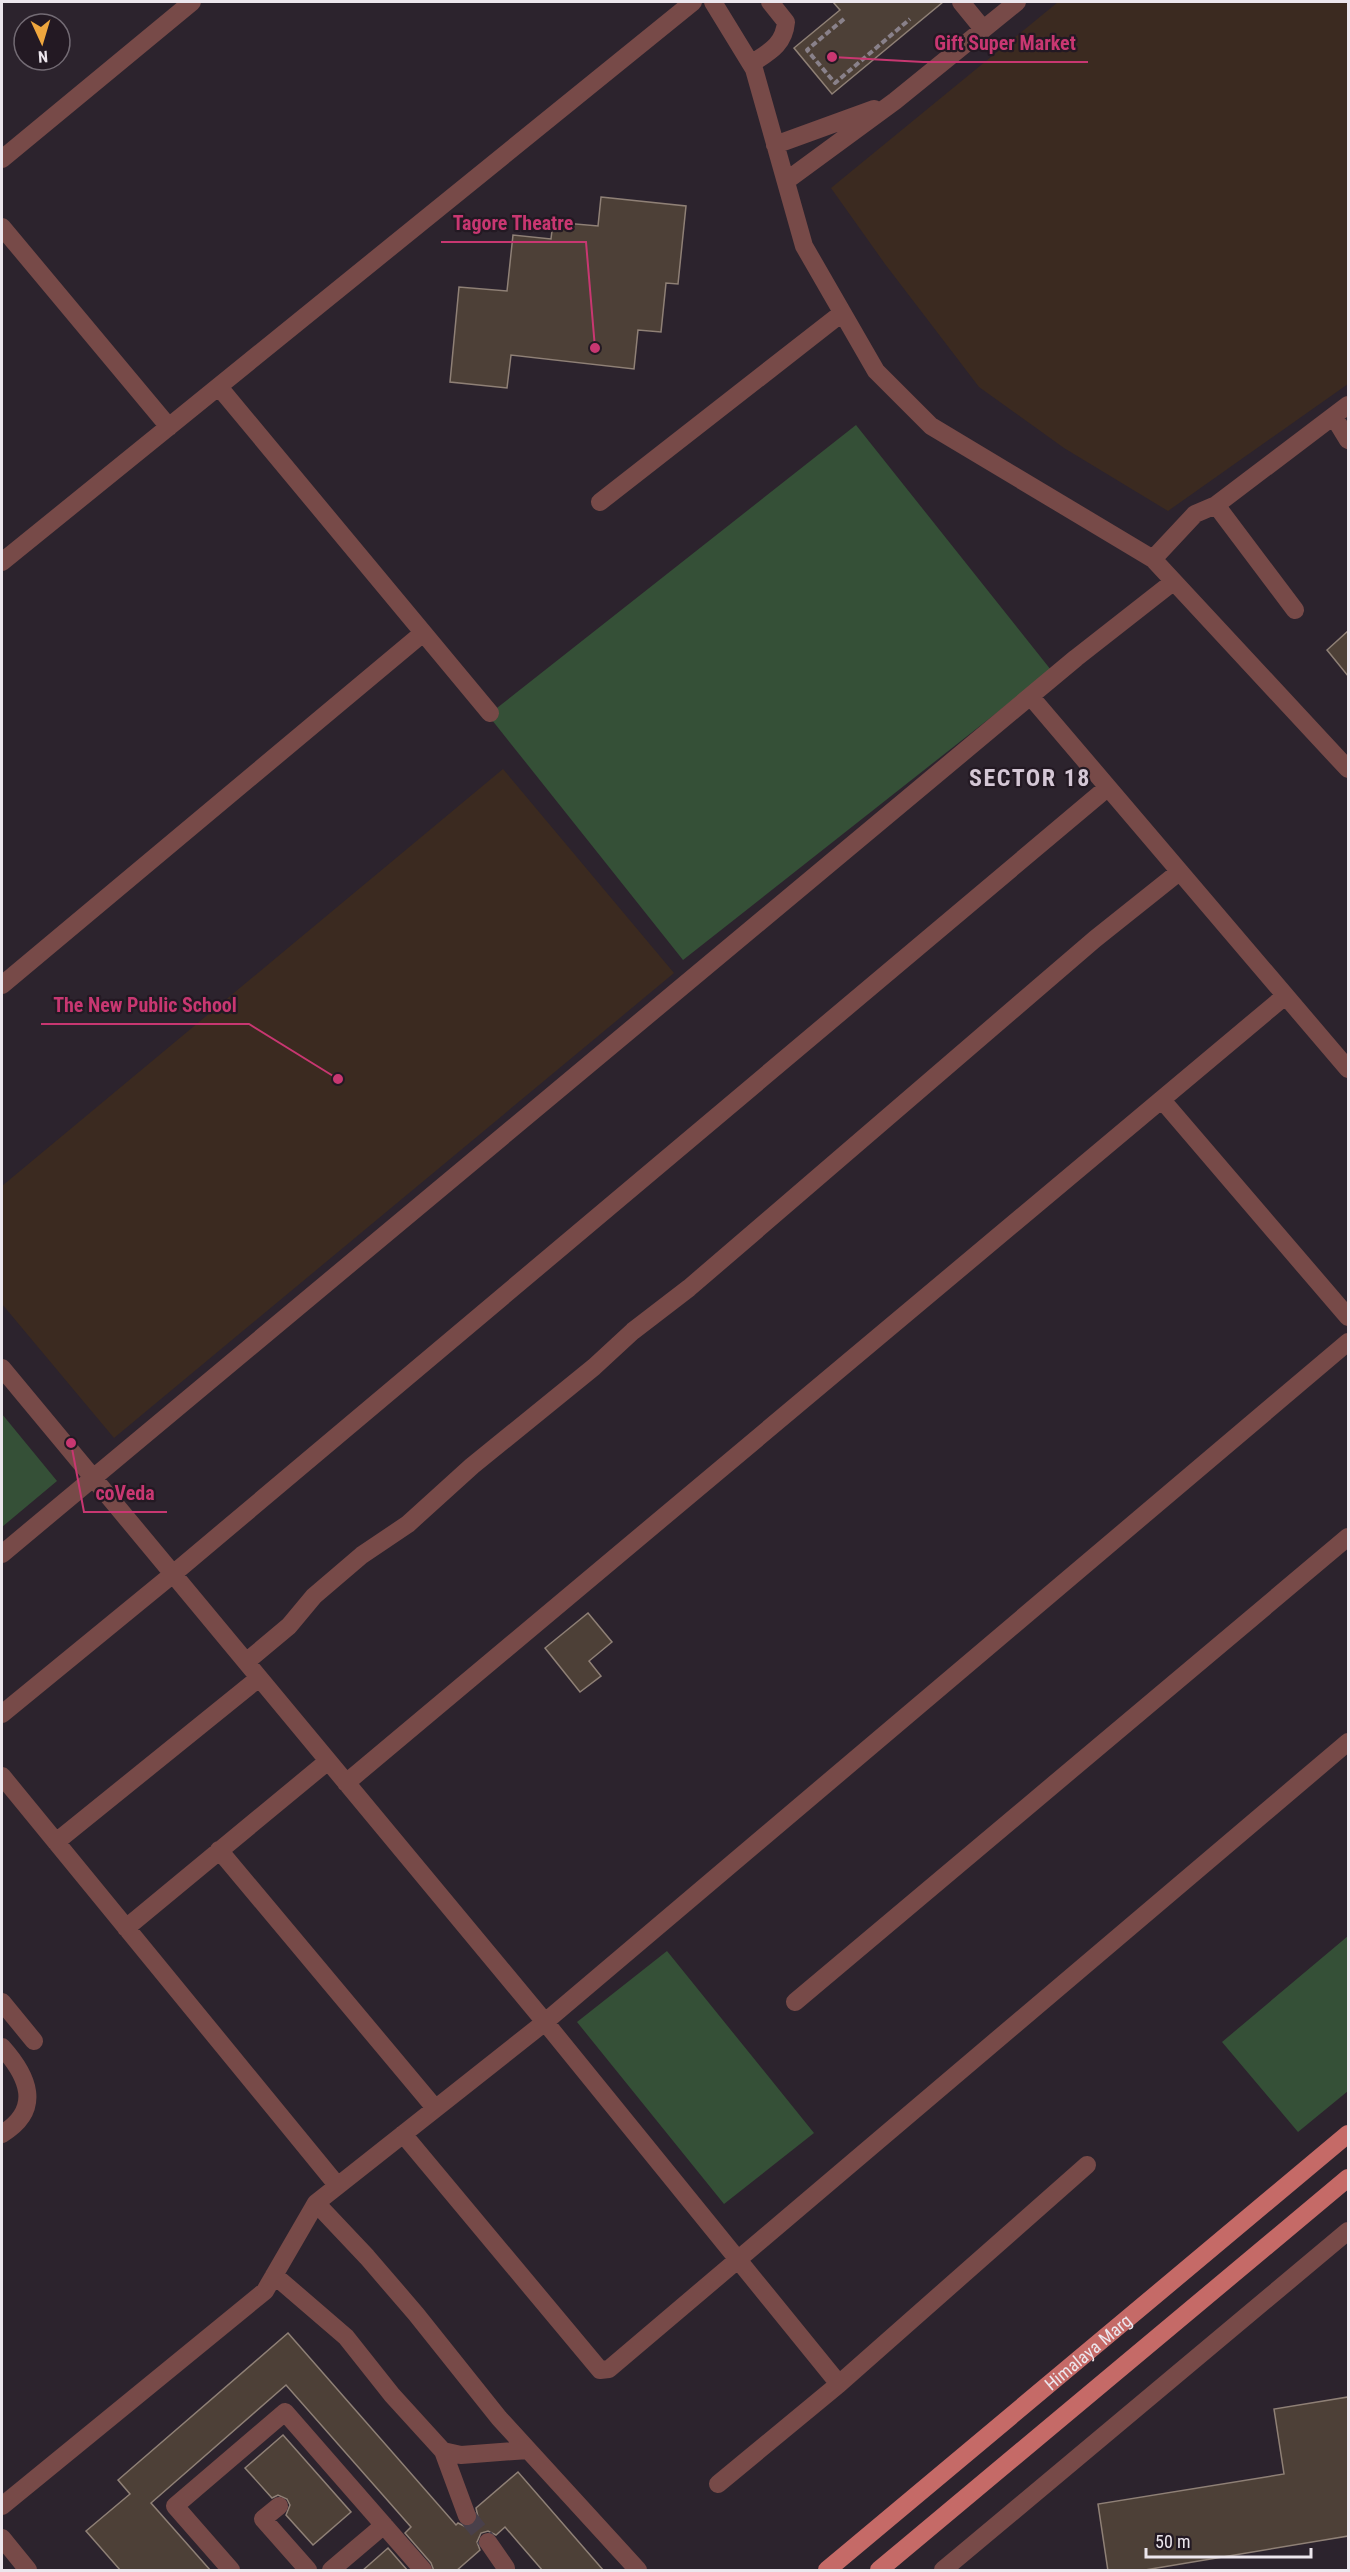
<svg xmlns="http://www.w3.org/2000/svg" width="1350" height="2572" font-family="'Roboto Condensed',sans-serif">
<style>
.education{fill:#3b2a20}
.green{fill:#355037}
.building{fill:#4d4037;stroke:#8f8076;stroke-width:1.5}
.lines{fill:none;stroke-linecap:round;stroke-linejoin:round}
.minor-tunnel{stroke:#49404a;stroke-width:18;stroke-dasharray:18 9;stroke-linecap:butt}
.path{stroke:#89818a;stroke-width:4;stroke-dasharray:6 3;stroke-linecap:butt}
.minor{stroke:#774a48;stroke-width:18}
.major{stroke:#c56a67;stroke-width:18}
.labels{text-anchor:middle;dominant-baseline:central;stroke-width:4.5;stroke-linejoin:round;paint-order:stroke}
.street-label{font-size:18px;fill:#ece6ed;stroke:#231923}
.district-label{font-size:24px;font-weight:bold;letter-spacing:1.5px;fill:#d4c7d5;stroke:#231923}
.leader{fill:none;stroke:#c83771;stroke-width:2}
.callout-dot{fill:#c83771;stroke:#231923;stroke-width:2}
.callout-label{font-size:20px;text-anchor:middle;font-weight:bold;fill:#c83771;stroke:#231923;stroke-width:4.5;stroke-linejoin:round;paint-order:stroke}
</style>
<rect width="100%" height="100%" fill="#2c232d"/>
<path class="education" d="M1058,2H1348V384L1168,511L1064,448L979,387L885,264L831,188Z
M503,769L674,973L114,1438L2,1304V1186Z"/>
<path class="green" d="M856,425L1051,670L683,960L488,715Z
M2,1414L57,1481L2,1527Z
M1348,1936V2091L1298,2132L1222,2042Z
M667,1951L814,2133L724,2204L577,2022Z"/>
<path class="building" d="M833,2H943L832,94L794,48L840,10Z
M601,197L686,206L678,284L666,283L661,332L638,330L634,369L511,355L507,388L450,382L459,287L507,291L513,235L551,239L553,222L598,226Z
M1348,631V676L1327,650Z
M588,1613L612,1642L589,1661L601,1676L580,1692L545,1648Z
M288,2333L456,2525L458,2523L466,2527L475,2524L478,2517L476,2508L518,2472L604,2571H543L505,2527L496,2535L488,2531L481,2533L477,2542L480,2550L456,2571H434L431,2563L405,2533L411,2527L286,2385L151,2503L211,2571H121L86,2531L130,2494L118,2480Z
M1348,2397V2536L1139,2571H1108L1098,2504L1284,2474L1274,2409Z
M283,2435L351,2512L313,2545L286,2515L290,2505L287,2499L278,2495L272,2498L245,2468Z
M388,2548L408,2571H362Z"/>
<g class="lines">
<path class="minor-tunnel" d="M467,2516L488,2542"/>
<path class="path" d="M844,19L807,50L835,83L910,19"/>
<path class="minor" d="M713,2L754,69L804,246L876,371L931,426L1153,559L1348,769
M961,2L983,29
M751,64C769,52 784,45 786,22L770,2
M775,145L874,109
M2,159L192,2
M786,181L895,101L1017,2
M2,227L169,427
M219,387L490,713
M1334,417L1348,440
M600,502L842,313
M1216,505L1295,610
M1153,559L1195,514L1216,505L1348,405
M2,562L693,2
M1031,697L1348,1069
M2,985L423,633
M1162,1100L1348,1317
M2,1368L545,2022L839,2384
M2,1554L1076,658L1173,582
M246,1662L289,1626L314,1596L362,1555L408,1524L472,1466L594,1367L633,1331L689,1288L1095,939L1179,872
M2,1714L173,1574L1107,788
M2,1776L337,2185
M346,1783L1285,996
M56,1842L259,1678
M219,1850L435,2108
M126,1928L328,1761
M2,2002L34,2041
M795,2002L1348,1537
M2,2047C28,2076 43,2109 2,2134
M403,2134L600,2370L609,2369L1348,1742
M316,2203L367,2257L416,2314L499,2418L638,2570
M274,2275L346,2337L392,2395L443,2451L467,2516
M443,2451L461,2455L528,2450
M718,2484L839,2384L1087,2165
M2,2506L265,2291L316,2203L545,2022L1348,1342
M279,2506L263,2519L308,2570
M2,2538L28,2570
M488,2542L506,2568
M231,2570L175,2506L285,2412L423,2570
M331,2570L384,2525
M943,2570L1348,2231"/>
<g class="major">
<path id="s1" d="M827,2570L1348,2134"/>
<path d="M879,2570L1348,2178"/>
</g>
</g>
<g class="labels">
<g class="street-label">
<text stroke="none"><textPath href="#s1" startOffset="340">Himalaya Marg</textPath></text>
</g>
<g class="district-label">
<text x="1030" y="778">SECTOR 18</text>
</g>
</g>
<path class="leader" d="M832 57L923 62H1088M595 348L586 242H441M338 1079L249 1024H41M71 1443L84 1512H167"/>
<g class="callout-dot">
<circle cx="832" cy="57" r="6"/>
<circle cx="595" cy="348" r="6"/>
<circle cx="338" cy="1079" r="6"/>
<circle cx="71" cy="1443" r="6"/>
</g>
<g class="callout-label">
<text x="1005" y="50">Gift Super Market</text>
<text x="513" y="230">Tagore Theatre</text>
<text x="145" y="1012">The New Public School</text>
<text x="125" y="1500">coVeda</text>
</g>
<rect width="1350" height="2572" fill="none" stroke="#ece6ed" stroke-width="6"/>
<g transform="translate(42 42) rotate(176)"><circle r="28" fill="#231923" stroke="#736b74" stroke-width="1.5"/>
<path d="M0-4.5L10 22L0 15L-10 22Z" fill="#efa73e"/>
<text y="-9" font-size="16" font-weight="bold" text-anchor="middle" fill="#ece6ed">N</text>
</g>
<path d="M1146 2548v9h165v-9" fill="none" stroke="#ece6ed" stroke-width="3"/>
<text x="1155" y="2548" font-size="18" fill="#ece6ed" stroke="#231923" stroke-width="4.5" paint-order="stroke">50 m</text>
</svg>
